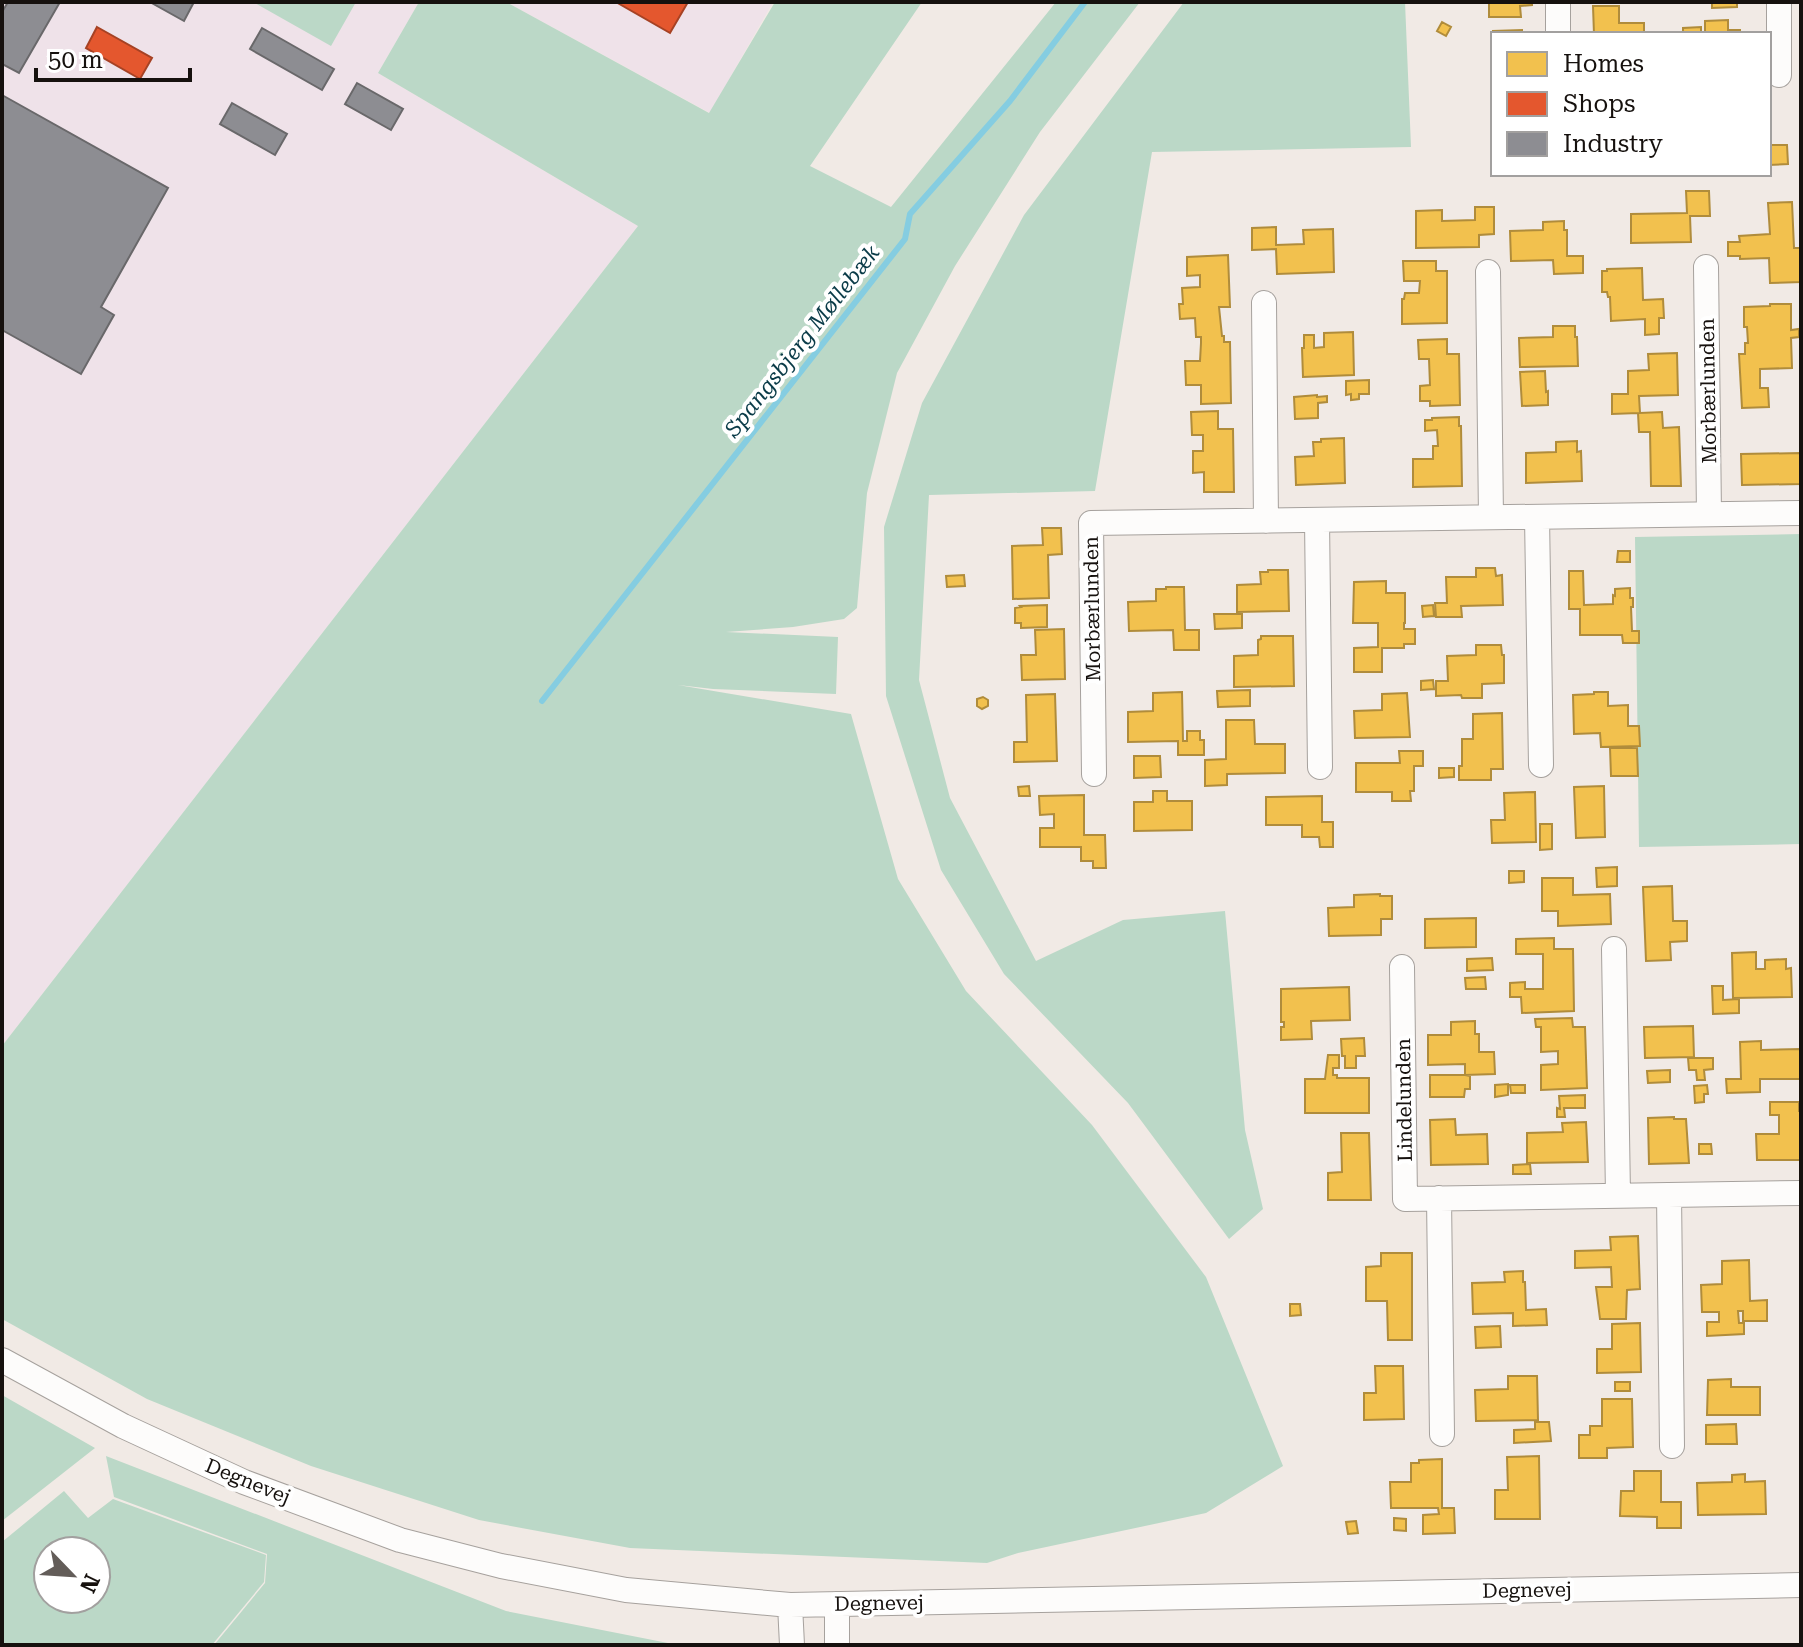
<svg xmlns="http://www.w3.org/2000/svg" width="1803" height="1647" font-family="'Roboto Serif',serif">
<style>
.industrial{fill:#efe2e9}
.green{fill:#bbd8c7;fill-rule:evenodd}
.homes{fill:#f2c14e;stroke:#b08c3b;stroke-width:2}
.shops{fill:#e4572e;stroke:#a64224;stroke-width:2}
.industry{fill:#8d8d92;stroke:#69686a;stroke-width:2}
.lines{fill:none;stroke-linecap:round;stroke-linejoin:round}
.stream{stroke:#85cde1;stroke-width:6}
.minor-casing{stroke:#a6a19d;stroke-width:26}
.minor{stroke:#fdfcfb;stroke-width:24}
.labels{text-anchor:middle;dominant-baseline:central;stroke-width:8;stroke-linejoin:round;paint-order:stroke}
.street-label{font-size:20px;fill:#16110e;stroke:#fff}
.water-label{font-size:22px;font-style:italic;fill:#0a3b48;stroke:#fff}
</style>
<rect width="100%" height="100%" fill="#f1eae5"/>
<path class="industrial" d="M2,2H419L378,73L638,226L2,1046Z
M506,2H773L710,113Z"/>
<path class="green" d="M253,2H356L331,46Z
M419,2H506L709,113L775,2H922L810,166L891,207L1056,2H1140L1040,132L955,266L897,373L867,493L857,608L844,619L793,627L726,632L838,637L836,694L713,689L678,685L851,714L898,879L966,991L1092,1125L1206,1277L1283,1466L1206,1513L1018,1553L987,1563L630,1548L479,1520L311,1466L147,1399L2,1319V1046L638,226L378,73Z
M1184,2H1405L1411,147L1152,152L1095,491L929,495L919,680L950,798L1036,961L1123,920L1225,911L1245,1130L1263,1209L1229,1239L1128,1103L1004,974L941,870L886,696L884,527L922,403L1024,215Z
M1801,534V844L1639,847L1635,537Z
M2,1395L95,1448L2,1521Z
M106,1456L506,1611L678,1645H214L265,1583L267,1554L114,1497Z
M64,1491L88,1518L113,1499L266,1555L264,1582L212,1645H2V1542ZM48,1551H96V1599H48Z"/>
<path class="homes" d="M1503,2H1532V5L1520,6L1521,17H1489V3Z
M1712,2H1737V7L1712,8Z
M1593,6H1619V23H1644V34H1594Z
M1728,20V30H1740V34H1705V21Z
M1442,22L1451,27L1446,36L1437,31Z
M1701,27V34H1683V28Z
M1522,30V34H1493V45V31Z
M1769,145H1787L1788,164L1769,165Z
M1686,191H1709L1710,216H1690L1691,242L1631,243V214L1687,213Z
M1792,202L1794,248H1801V282L1770,283L1769,258L1740,259V256H1728V242H1740L1739,236L1770,234L1768,203Z
M1475,207H1494V234L1479,235V247L1416,248V211L1442,210V221L1475,220Z
M1564,221V230H1567V256H1583V273L1554,274L1553,260L1511,261L1510,231L1543,230V222Z
M1276,227V245L1304,244L1303,230L1333,229L1334,272L1277,274L1276,249L1252,250V228Z
M1228,255L1230,307H1219L1222,336H1224V342H1230L1231,403L1201,404V385H1186L1185,361H1200L1201,343V337H1196L1195,318L1180,319L1179,304H1183L1182,288L1200,287V275L1187,276V257Z
M1403,261H1436V271H1447V323L1402,324V299H1404L1405,293H1419L1420,281H1404Z
M1642,268L1643,300L1663,299L1664,318H1659V334L1645,335V319L1611,321L1610,297H1608L1607,292H1602V271H1607V269Z
M1770,304H1791V330L1799,329V337L1791,338L1792,368L1760,369V388H1768L1769,407L1742,408L1739,354H1745V343H1748L1747,327H1744V307L1770,306Z
M1553,326H1575V337H1577L1578,366L1520,367L1519,338L1553,337Z
M1353,332L1354,375L1303,377L1302,348H1304V335H1314V348L1324,347V333Z
M1447,339V354H1459L1460,405L1430,406V401H1420V386L1430,385L1429,359H1419L1418,340Z
M1677,353L1678,395L1639,396L1640,413L1662,412L1663,428L1679,427L1681,486H1651L1650,432H1639L1638,413L1612,414V394H1628V371L1649,370L1648,354Z
M1545,371L1546,392L1548,391V405L1522,406L1520,372Z
M1369,380V394H1359V399L1351,400V394L1346,395V381Z
M1317,395V397L1327,396V402L1318,403V418L1295,419L1294,397Z
M1218,411V429H1233L1234,492H1204V472L1193,473V451H1203V435H1192L1191,412Z
M1459,417V426H1461L1462,486L1413,487V459H1433V446H1438L1437,430L1425,431V420H1432V418Z
M1344,438L1345,483L1296,485L1295,457L1314,456L1313,442H1321V439Z
M1577,441V452L1581,451L1582,481L1526,483V453L1556,452V442Z
M1801,453V484L1742,485L1741,454Z
M1042,528H1061L1062,554L1048,555L1049,598L1013,599L1012,546L1043,545Z
M1618,551H1630V562H1617Z
M1476,568H1495L1496,576L1502,575L1503,605L1461,606L1462,617H1436L1435,603H1447L1446,577H1476Z
M1268,570H1288L1289,611L1237,612V585L1261,584L1260,572H1268Z
M1569,571H1583L1584,605L1613,604V595L1615,596V589L1630,588V598H1633V607H1631L1632,631H1639V643H1623L1622,635H1580V609H1569Z
M964,575L965,586L947,587L946,576Z
M1386,581V593H1405V623H1404V629H1415V644H1404V648H1382V672H1354V648L1378,647V623H1353L1354,582Z
M1166,587H1184L1185,630H1199V650H1174L1173,630L1129,631L1128,602L1156,601V589H1166Z
M1047,605V627L1021,628V623H1015V608L1021,607L1020,606Z
M1433,605L1434,616L1423,617L1422,606Z
M1214,614H1242V628L1215,629Z
M1064,629L1065,679L1022,680L1021,655H1036L1035,630Z
M1261,636H1293L1294,686L1234,687V656L1258,655V640L1261,639Z
M1476,645H1501L1502,655H1504V683L1482,684V698H1462L1461,695L1436,696V681H1448L1447,656L1476,655Z
M1433,680L1434,689L1421,690V681Z
M1250,690V706L1218,707L1217,691Z
M1182,692L1183,741H1187V731H1200V740H1204V755H1178V741L1128,742V712L1153,711V693Z
M1594,692H1608V706L1628,705V726H1639L1640,746L1601,747L1600,733L1574,734L1573,695L1594,694Z
M1407,693L1410,737L1355,738L1354,711L1382,710V694Z
M1055,694L1057,761L1014,762V742H1027L1026,695Z
M983,697L988,700V706L982,709L977,706V699Z
M1502,713L1503,769H1491V780H1459V766H1462V739H1473V714Z
M1226,720H1254L1255,744H1285V773L1227,774V785L1205,786V760L1226,759Z
M1610,748H1637L1638,776H1611Z
M1399,751H1423V766H1414V791H1410L1411,801H1392V792H1356V763H1400Z
M1134,756H1160L1161,777L1134,778Z
M1439,768H1454V777L1439,778Z
M1029,786L1030,796H1019L1018,787Z
M1604,786L1605,837L1576,838L1574,787Z
M1153,791H1167V801H1192V830L1134,831V802H1153Z
M1535,792L1536,842L1492,843L1491,820H1505L1504,793Z
M1084,795V835H1105L1106,868H1093V861H1081V847H1040V828H1054V814L1040,815L1039,796Z
M1322,796V822H1333V847H1320L1319,837H1302V825H1266V797Z
M1540,824H1552V849L1540,850Z
M1617,867V886L1597,887L1596,868Z
M1509,871H1524V882L1509,883Z
M1542,878H1573V895L1610,894L1611,924L1558,926V911H1542Z
M1672,886L1673,921H1687V941L1670,942L1671,960L1646,961L1643,887Z
M1380,894V896H1392V919H1381V935L1329,936L1328,908L1354,907V895Z
M1476,918V947L1425,948V919Z
M1554,938V949H1573L1574,1011L1522,1013L1521,997H1510V983L1525,982V989H1543V954H1516V939Z
M1756,952V969H1765V960L1786,959V969L1791,968L1792,997L1733,998L1732,953Z
M1492,958L1493,970L1467,971V959Z
M1485,977L1486,989H1466L1465,978Z
M1712,986H1723V1000L1739,999V1013L1713,1014Z
M1349,987L1350,1020L1311,1021L1312,1039L1281,1040V1027H1284V1022H1281V989Z
M1572,1018L1573,1027H1585L1587,1088L1541,1090V1065L1558,1064V1051L1541,1052V1027H1536L1535,1019Z
M1475,1021V1034H1479V1052H1494L1495,1074L1465,1075V1064L1428,1065V1035H1451V1022Z
M1693,1026L1694,1057L1645,1058L1644,1027Z
M1364,1038L1365,1056H1356V1068H1345V1056H1342L1341,1039Z
M1761,1041V1050L1801,1049V1079H1760V1092L1727,1093L1726,1079H1741L1740,1042Z
M1328,1055H1339V1068H1333V1075H1337V1078H1369V1113H1305V1079H1325Z
M1688,1058H1713V1069L1704,1070L1705,1080H1697L1696,1070H1689Z
M1670,1070V1082L1648,1083L1647,1071Z
M1430,1075H1465L1470,1076V1089H1465L1464,1097H1430Z
M1508,1084V1095L1495,1097V1085Z
M1510,1085H1525V1093H1511Z
M1707,1085L1708,1094H1704V1102L1695,1103L1694,1086Z
M1585,1095V1108H1564L1565,1117H1557V1108L1560,1109L1559,1096Z
M1770,1102H1799V1111H1801V1160H1757L1756,1134H1779V1115H1770Z
M1674,1117V1119H1686L1689,1163L1649,1164L1648,1118Z
M1455,1119L1456,1135L1487,1134L1488,1164L1431,1165L1430,1120Z
M1586,1122L1588,1162L1527,1163V1133L1563,1132L1562,1123Z
M1341,1133H1369L1371,1200H1328V1173L1342,1172Z
M1699,1144H1711L1712,1154H1699Z
M1530,1164L1531,1174H1513V1165Z
M1638,1236L1640,1289L1627,1290L1626,1319H1600L1596,1287H1612L1611,1267L1575,1268V1251L1611,1250L1610,1237Z
M1381,1253H1412V1340H1388L1387,1301H1366V1267L1381,1266Z
M1749,1260L1750,1301L1767,1300V1321H1743V1311H1738L1739,1323H1744V1334L1707,1336V1322H1719V1312H1702L1701,1285L1722,1284V1261Z
M1523,1271V1282H1525L1526,1310L1546,1309L1547,1325L1513,1326V1313L1473,1314L1472,1283L1505,1282L1504,1272Z
M1290,1304H1300L1301,1315L1290,1316Z
M1640,1323L1641,1372L1597,1373V1349H1612V1324Z
M1500,1326L1501,1347L1476,1348L1475,1327Z
M1375,1366H1403L1404,1419L1364,1420V1393H1376Z
M1508,1376H1537L1538,1420L1476,1421L1475,1390L1508,1389Z
M1731,1379V1387H1760V1415H1707L1708,1380Z
M1615,1382H1630V1391H1615Z
M1602,1399H1632L1633,1447L1607,1448V1458H1579V1435H1590V1426H1602Z
M1535,1422H1549L1551,1441L1514,1443V1430L1535,1429Z
M1736,1424L1737,1444H1706V1425Z
M1539,1456L1540,1519H1495V1490H1508L1507,1457Z
M1442,1459V1508H1454L1455,1533L1423,1534V1515L1439,1514L1438,1508H1391L1390,1482H1411V1463H1419V1460Z
M1634,1471H1661V1502H1681V1528H1657V1517L1620,1516L1621,1491H1634Z
M1745,1474V1482L1765,1481L1766,1514L1698,1515L1697,1483L1732,1482V1475Z
M1394,1518L1406,1519V1531L1394,1530Z
M1356,1521L1358,1533L1348,1534L1346,1522Z"/>
<path class="shops" d="M616,2H688L670,33Z
M97,27L152,58L140,79L86,48Z"/>
<path class="industry" d="M8,2H60L19,73L2,64V12Z
M150,2H194L184,21Z
M262,28L334,69L322,90L250,49Z
M357,83L403,109L391,130L345,104Z
M2,95L168,188L101,307L114,315L81,374L2,330Z
M232,103L287,134L275,155L220,124Z"/>
<g class="lines">
<path class="stream" d="M542,701L905,239L910,214L1010,101L1085,2"/>
<g class="minor-casing">
<path id="minor" d="M1558,34V2
M1779,75V2
M1706,267L1709,514
M1488,272L1491,517
M1264,303L1266,521
M1537,517L1541,765
M1317,520L1320,767
M1094,774L1091,523L1801,513
M1614,949L1618,1195
M1402,967L1405,1199L1801,1193
M1669,1195L1672,1446
M1439,1198L1442,1434
M2,1360L123,1426L244,1482L400,1540L501,1566L626,1590L790,1605L1801,1585
M837,1604V1645
M790,1605L792,1645"/>
</g>
<use href="#minor" class="minor"/>
</g>
<g class="labels">
<g class="street-label">
<text transform="translate(1708 391) rotate(-91)">Morbærlunden</text>
<text transform="translate(1092 609) rotate(-91)">Morbærlunden</text>
<text transform="translate(1404 1100) rotate(-91)">Lindelunden</text>
<text transform="translate(248 1481) rotate(22)">Degnevej</text>
<text transform="translate(1527 1590) rotate(-1)">Degnevej</text>
<text transform="translate(879 1603) rotate(-1)">Degnevej</text>
</g>
<g class="water-label">
<text transform="translate(802 341) rotate(-52)">Spangsbjerg Møllebæk</text>
</g>
</g>
<rect width="1803" height="1647" fill="none" stroke="#16110e" stroke-width="8"/>
<rect x="1491" y="32" width="280" height="144" fill="#ffffff" stroke="#a2a09f" stroke-width="2"/>
<rect x="1507" y="52" width="40" height="24" fill="#f2c14e" stroke="#a2a09f" stroke-width="2"/>
<text x="1563" y="72" font-size="24" fill="#16110e">Homes</text>
<rect x="1507" y="92" width="40" height="24" fill="#e4572e" stroke="#a2a09f" stroke-width="2"/>
<text x="1563" y="112" font-size="24" fill="#16110e">Shops</text>
<rect x="1507" y="132" width="40" height="24" fill="#8d8d92" stroke="#a2a09f" stroke-width="2"/>
<text x="1563" y="152" font-size="24" fill="#16110e">Industry</text>
<g transform="translate(72 1575) rotate(115)"><circle r="38" fill="#ffffff" stroke="#a2a09f" stroke-width="2"/>
<path d="M0-6L14 30L0 20L-14 30Z" fill="#635d59"/>
<text y="-12" font-size="22" font-weight="bold" text-anchor="middle" fill="#16110e">N</text>
</g>
<path d="M36 68v12h154v-12" fill="none" stroke="#16110e" stroke-width="4"/>
<text x="48" y="68" font-size="24" fill="#16110e" stroke="#ffffff" stroke-width="6" paint-order="stroke">50 m</text>
</svg>
